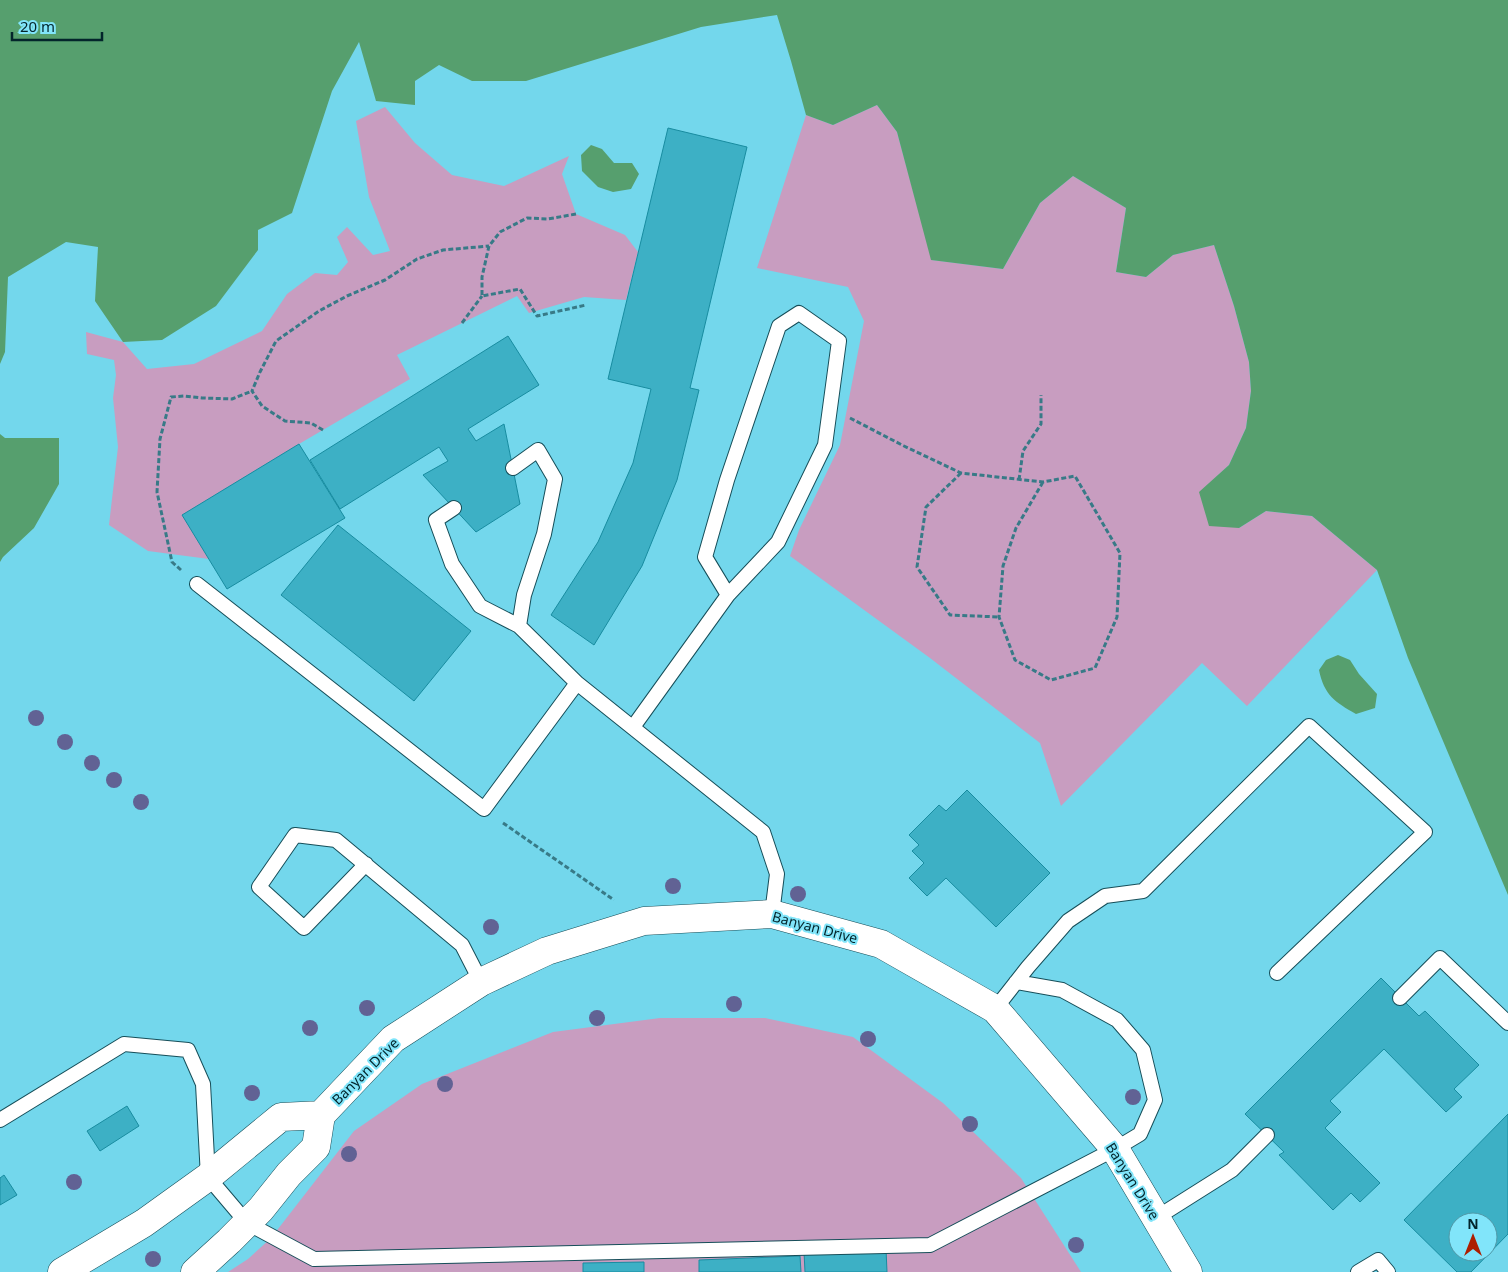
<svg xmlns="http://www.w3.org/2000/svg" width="1508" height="1272" font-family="'Noto Sans',sans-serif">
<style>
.green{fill:#c89dc0}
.water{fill:#569f6e}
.building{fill:#3db0c5;stroke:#188ca0;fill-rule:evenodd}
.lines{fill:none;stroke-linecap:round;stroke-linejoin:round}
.lane-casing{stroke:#164e59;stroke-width:16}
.secondary-casing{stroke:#164e59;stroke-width:29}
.path{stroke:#387a87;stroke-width:3;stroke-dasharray:5 2.5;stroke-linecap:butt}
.lane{stroke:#fff;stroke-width:14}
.secondary{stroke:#fff;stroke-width:28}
.tree{fill:#616294}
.labels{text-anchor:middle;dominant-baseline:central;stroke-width:4;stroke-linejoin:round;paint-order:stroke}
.street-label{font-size:14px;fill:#03252b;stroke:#81e5fa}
</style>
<rect width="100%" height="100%" fill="#73d7ec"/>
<path class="green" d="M877,105L897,132L932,260L1003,269L1040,203L1073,176L1126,208L1116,272L1146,277L1173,255L1214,245L1234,306L1249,362L1251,391L1246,428L1229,465L1200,492L1239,528L1266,511L1312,516L1377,570L1247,706L1202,663L1061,806L1040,743L930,658L790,556L799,530L840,445L864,321L848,287L757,268L806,115L833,125Z
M385,107L415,143L452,175L504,186L569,156L562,174L576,214L625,235L638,252L626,300L584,297L529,313L517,296L397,355L410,379L299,444L182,515L209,559L148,551L109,525L118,447L113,398L116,375L114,360L87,354L86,332L123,342L147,369L194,364L262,331L287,294L315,273L337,275L348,262L337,237L347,227L373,255L390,251L369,197L356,121Z
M660,1018H765L853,1037L943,1103L1021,1178L1081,1272H228L248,1259L271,1238L354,1131L422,1084L553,1032Z"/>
<path class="water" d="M0,0H1508V895L1408,658L1377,570L1312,516L1266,511L1239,528L1209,526L1199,492L1229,465L1246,428L1251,391L1249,362L1234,306L1214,245L1173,255L1146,277L1116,272L1126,208L1073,176L1040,203L1003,269L931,260L897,132L877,105L833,125L806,115L791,61L777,15L701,27L526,81H472L439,65L415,81V105L376,101L359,42L332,91L292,213L258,230V250L216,306L162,340L123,342L95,301L98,247L66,242L8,277L5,352L0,364Z
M591,145L602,149L614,163H632L639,174L631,189L613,192L598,187L582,171L581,155Z
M0,434L5,438H59V484L34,528L3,557L0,562Z
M1338,655L1350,660L1359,674L1377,694L1375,708L1356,714C1335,702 1324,695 1319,670L1326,660Z"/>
<path class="building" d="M668,128L747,147L690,388L699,390L677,480L642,566L594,645L551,615L598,542L633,463L651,389L608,379Z
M508,336L539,385L468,429L476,441L504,424L520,504L476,532L423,475L448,461L439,447L340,509L310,460Z
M299,444L345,518L227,589L182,515Z
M338,525L471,631L414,701L281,595Z
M967,790L1050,873L996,927L946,878L927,896L909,878L924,863L912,851L919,845L909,835L939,805L946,811Z
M1381,978L1419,1016L1425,1011L1479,1065L1454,1089L1462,1097L1446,1112L1384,1049L1330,1101L1341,1112L1325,1128L1380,1183L1360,1202L1351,1193L1333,1210L1279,1155L1284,1152L1245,1114Z
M127,1106L139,1126L100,1151L87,1131Z
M1508,1114V1234L1471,1272H1457L1404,1220ZM1458,1222H1488V1252H1458Z
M4,1175L17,1195L0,1205V1178Z
M886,1249L887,1272H805L804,1252Z
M800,1256L801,1272H699V1260Z
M644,1262V1272H583V1263Z"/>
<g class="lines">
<g class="lane-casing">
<path id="lane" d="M513,468L538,450L555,479L544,534L524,595L519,626
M454,508L436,520L452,564L480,606L519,626L577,683
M197,584L484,809L577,683L763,832L777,874L772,914
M633,727L728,595L778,542L825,445L839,341L799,313L779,326L727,480L705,557L728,595
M366,864L304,928L259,887L295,835L336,840L462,945L481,982
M1400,998L1440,958L1508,1023
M995,1009L1028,967L1068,921L1105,896L1143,891L1309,726L1425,832L1277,973
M0,1120L124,1044L188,1050L203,1084L208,1177L247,1223L314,1259L930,1245L1115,1149L1140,1134L1155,1100L1143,1050L1117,1020L1062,990L1016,982
M1156,1218L1232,1170L1267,1135
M1358,1272L1378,1260L1388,1272"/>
</g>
<g class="secondary-casing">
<path id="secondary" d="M62,1272L144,1223L208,1177L281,1117L321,1115
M195,1272L229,1241L261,1209L289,1174L316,1147L321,1115L393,1039L481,982L547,951L644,921L772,914L881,944L995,1009L1115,1149L1188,1272"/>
</g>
<path class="path" d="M576,214L548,219L527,218L500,232L489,246L482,277V296L520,289L537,316L586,305
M462,323L482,296
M850,418L904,446L961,473L1043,482L1075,476L1120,553L1117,617L1095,668L1051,680L1015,660L999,617L1003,566L1016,528L1043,482
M323,430L311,423L285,421L262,406L252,391L260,372L276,341L319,311L347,296L385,280L417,259L443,250L489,246
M961,473L926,507L917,567L950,615L999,617
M1019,480L1023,451L1041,424V395
M181,570L172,562L157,492L160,439L171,397L184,396L202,398L232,399L252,391
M503,823L614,900"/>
<use href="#lane" class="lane"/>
<use href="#secondary" class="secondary"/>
</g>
<g class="tree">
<circle cx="36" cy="718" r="8"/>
<circle cx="65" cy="742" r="8"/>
<circle cx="92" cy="763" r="8"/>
<circle cx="114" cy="780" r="8"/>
<circle cx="141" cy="802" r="8"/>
<circle cx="673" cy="886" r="8"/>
<circle cx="798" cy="894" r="8"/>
<circle cx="491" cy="927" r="8"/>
<circle cx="734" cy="1004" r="8"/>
<circle cx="367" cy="1008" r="8"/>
<circle cx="597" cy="1018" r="8"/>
<circle cx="310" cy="1028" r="8"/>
<circle cx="868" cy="1039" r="8"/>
<circle cx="445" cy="1084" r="8"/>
<circle cx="252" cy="1093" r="8"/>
<circle cx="1133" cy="1097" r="8"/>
<circle cx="970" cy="1124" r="8"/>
<circle cx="349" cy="1154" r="8"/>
<circle cx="74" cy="1182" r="8"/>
<circle cx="1076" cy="1245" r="8"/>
<circle cx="153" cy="1259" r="8"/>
</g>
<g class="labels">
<g class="street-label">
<text transform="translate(815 927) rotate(15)">Banyan Drive</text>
<text transform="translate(365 1071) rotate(-45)">Banyan Drive</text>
<text transform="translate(1133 1181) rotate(58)">Banyan Drive</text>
</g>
</g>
<g transform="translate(1473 1237)"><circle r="24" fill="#81e5fa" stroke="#4f98a7"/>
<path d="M0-4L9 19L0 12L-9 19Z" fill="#ad1f00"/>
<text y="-8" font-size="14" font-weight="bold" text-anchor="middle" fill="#03252b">N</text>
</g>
<path d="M12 32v8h90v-8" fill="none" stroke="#03252b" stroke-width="2.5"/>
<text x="20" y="32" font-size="15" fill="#03252b" stroke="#81e5fa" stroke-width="4" paint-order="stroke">20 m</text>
</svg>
